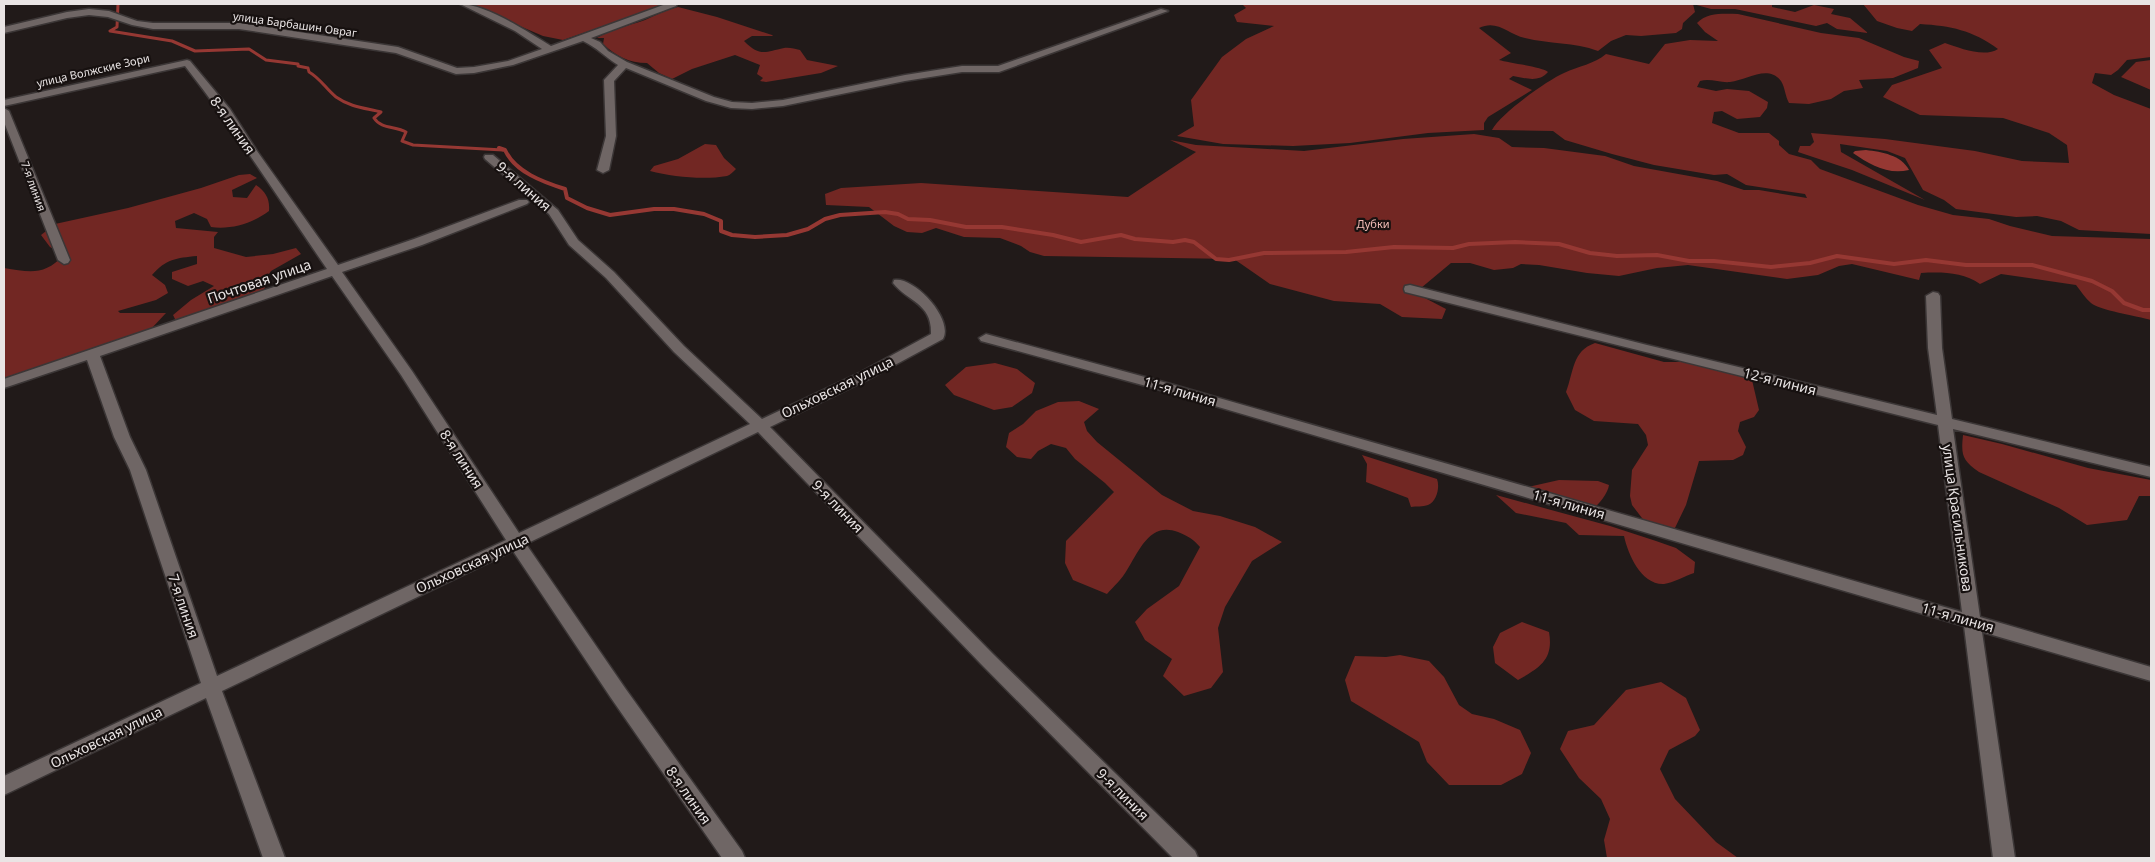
<svg xmlns="http://www.w3.org/2000/svg" width="2155" height="862" font-family="'Noto Sans',sans-serif">
<style>
.green{fill:#722723}
.water{fill:#963833}
.lines{fill:none;stroke-linecap:round;stroke-linejoin:round}
.stream-far1{stroke:#963833;stroke-width:3}
.stream{stroke:#963833;stroke-width:4}
.street-casing{stroke:#3b3636;stroke-width:3}
.street{fill:#6f6665;fill-rule:evenodd}
.labels{text-anchor:middle;dominant-baseline:central;stroke-width:4.5;stroke-linejoin:round;paint-order:stroke}
.far-street-label{font-size:11px;fill:#e9e4e4;stroke:#171110}
.far-park-label{font-size:11px;fill:#f2bcb6;stroke:#171110}
.street-label{font-size:14px;fill:#e9e4e4;stroke:#171110}
</style>
<rect width="100%" height="100%" fill="#211a19"/>
<path class="green" d="M468,4H667L563,40L543,36Z
M1242,4H1772V7L1795,12L1814,5L1834,9L1831,14L1850,18L1868,33L1837,29L1827,23L1816,26L1735,9H1711L1693,4L1695,12L1683,23L1682,29L1676,33L1641,36L1626,35L1611,41L1598,51C1574,42 1549,44 1525,38C1508,34 1497,19 1479,28L1511,53L1499,60C1509,63 1543,67 1548,72C1539,83 1525,78 1513,76L1509,79L1532,90L1488,117L1484,123V130L1428,133L1350,143L1293,146L1223,144L1177,136L1194,126L1191,100L1222,57L1246,39L1274,26L1237,22L1234,15L1246,8Z
M1863,4H2151V57L2127,60L2118,70L2111,75L2095,73L2092,83L2114,95L2151,109V234L2079,230L2061,221L2037,216L2016,217L1956,209L1944,200L1923,190L1905,158L1887,151L1840,144L1841,152L1925,200L1852,170L1798,152L1800,146H1810L1814,142L1811,133L1885,139L1975,151L2022,161L2069,163L2067,145L2049,133L2003,118L1920,115L1883,97L1892,85L1942,68L1929,50L1945,43C1960,48 1984,58 1998,49C1972,30 1951,26 1920,24L1912,31L1897,28L1877,21Z
M678,7L717,17L772,35L773,36H752L744,41C760,57 765,52 784,48C789,47 795,49 800,50L807,60L838,66L821,73L766,82L760,81L763,78L757,74L760,65L735,55L692,69L672,79L659,73L647,63C629,63 616,56 603,44L604,38H597C611,29 628,26 645,20C656,15 666,10 678,7Z
M1738,14L1821,33L1859,38L1904,57L1919,61L1918,68L1893,78L1859,80L1863,88L1844,91L1831,99L1809,104L1789,103C1785,96 1785,87 1781,81C1768,64 1747,80 1730,82C1720,83 1710,78 1700,81L1697,87L1716,91L1727,89L1749,91L1768,102L1767,108L1760,117L1737,119L1722,111L1714,112L1712,123L1739,133H1769L1779,141V145L1789,154L1811,160L1820,169L1918,205L1953,215L1989,219L2010,226L2052,236L2151,239V320C2138,316 2098,310 2091,303C2085,298 2081,291 2076,285L2001,274L1980,284C1963,272 1942,272 1921,273L1919,280L1852,264L1839,266L1818,275L1787,279L1688,265L1657,268L1619,276L1587,273L1539,265L1521,264L1513,268L1494,270L1470,263H1451L1421,288L1423,297L1446,309L1442,319L1402,317L1380,304L1334,301L1270,284L1234,259L1044,256L1030,252L1021,246L1000,238L964,237L936,228L922,233L907,232L894,226L869,207L826,205L825,194L841,188L921,183L1128,197L1196,152L1170,140L1196,145L1304,151L1403,139L1474,134L1499,138L1512,147L1544,148L1605,156L1634,166L1717,181L1744,190H1759L1807,198L1805,194L1746,185L1727,174L1714,175L1654,165L1612,154L1565,140L1553,131L1492,130C1500,114 1546,81 1564,73C1579,66 1594,64 1606,54L1649,64L1665,44L1690,40L1718,41L1705,32L1697,23C1708,12 1723,14 1738,14Z
M2151,60V90L2121,77L2136,62Z
M705,144L716,145L724,158L736,169C733,172 730,175 727,176C704,180 673,177 650,171L654,166L678,159Z
M250,174L257,178L232,190L233,197L247,198L256,185C266,192 270,199 269,211C253,223 231,230 211,227L207,219L194,213L175,221L176,228L218,232L214,237V248L246,257L273,254L296,248L301,254L271,271L264,281L265,288L253,297L177,323L173,315L191,300L214,286L203,281L188,286L172,279V272L197,264V256C176,258 166,259 152,275L165,285L168,293L156,300L118,311L120,313H166L151,329L4,378V268C30,272 44,276 64,255L50,247L41,235L55,224L128,208L201,188L239,175Z
M1595,343L1664,362H1684L1711,367L1752,380L1759,410L1754,417L1740,422L1738,431L1746,447L1743,455L1733,460L1699,461L1686,505L1674,530L1645,522L1632,505L1630,496L1632,470L1648,445L1646,435L1638,424L1594,421L1575,410L1566,392C1574,371 1572,351 1595,343Z
M995,363L1017,369L1035,383L1032,393L1012,407L994,410L954,395L945,385L966,367Z
M1079,401L1099,409L1084,422L1087,431L1097,442L1162,495L1193,511L1220,516L1255,527L1282,542L1252,561L1225,607L1218,628L1223,672L1211,688L1184,696L1163,676L1172,659L1145,640L1135,622L1147,609L1179,586L1200,547C1193,539 1188,536 1178,532C1150,521 1139,551 1127,570C1122,579 1114,586 1107,594L1073,580L1065,563L1066,541L1114,492L1105,483L1075,459L1066,448L1051,444L1038,451L1031,459L1017,457L1006,447L1009,433L1023,424L1036,411L1058,402Z
M1963,435L2002,444L2088,468L2151,480V496H2139L2127,520L2087,525L2059,508L1979,472C1962,460 1961,455 1963,435Z
M1362,455L1437,479C1440,487 1437,501 1428,505C1423,507 1416,506 1411,507L1408,498L1366,482L1367,464Z
M1559,480L1598,481L1609,485C1608,493 1599,505 1592,509L1528,487Z
M1496,495L1610,526L1656,541L1676,548L1695,562L1694,573C1685,576 1673,583 1664,584C1641,585 1628,554 1624,536L1579,535L1566,523L1516,513Z
M1522,622L1549,632C1554,660 1539,668 1518,680L1495,663L1493,647L1500,633Z
M1400,655L1429,661L1444,677L1459,705L1472,714L1494,719L1520,730L1531,753L1522,774L1501,785H1449L1427,762L1419,742L1351,701L1345,680L1355,656L1386,657Z
M1661,682L1686,698L1700,730L1695,736L1669,750L1660,769L1675,799L1716,842L1738,858H1607L1604,840L1610,819L1601,799L1579,778L1560,749L1568,731L1594,725L1626,690Z"/>
<path class="water" d="M1866,150C1882,152 1901,155 1909,170C1888,175 1870,165 1853,153L1855,151Z"/>
<g class="lines">
<path class="stream-far1" d="M118,4L117,27L110,31L172,41L195,51L249,49L266,60L298,64V66L308,68L309,72C320,78 326,89 336,97C350,107 365,108 381,112L374,118C381,129 395,126 406,132L402,141L413,145L503,150"/>
<path class="stream" d="M499,148L505,150C515,172 543,182 565,189L567,198L587,208L610,215L654,209H674L704,214L721,221V231L732,235L755,237L787,235L808,229L825,219L840,215L885,212L898,214L908,219L930,220L966,227H1002L1053,235L1081,242L1121,235L1135,239L1173,242L1185,240L1194,242L1216,259L1229,260L1264,253L1346,252L1394,247L1453,248L1469,244L1515,242L1559,244L1590,253L1617,256L1657,255L1689,261H1714L1771,267L1810,263L1837,256L1894,264L1926,260L1966,265H2032L2092,281L2112,291L2124,303L2143,310H2151"/>
<g class="street-casing">
<path id="street" d="M460,4C486,4 528,32 551,46L666,4H677L676,6L591,38L600,42L608,51L627,62L714,97L732,102L752,103L783,100L905,75L962,66H998L1161,9L1168,11L999,72H962L905,81L783,106L752,109L731,108L706,101L626,68L614,81L616,136L609,170L603,173L597,170L606,136L604,80L618,65C605,57 596,47 583,41L513,65L474,73L456,74L396,53L239,29H153L132,25L108,17L89,15L67,18L4,33V27L67,12L89,9L109,11L137,21L153,23H239L398,47L457,68L474,67L508,61L542,49L515,31Z
M187,60L190,61L230,109L257,151L338,265L414,239L519,200H527L529,202L527,204L422,245L342,272L412,371L519,533L750,424L674,352L606,278L569,245L549,214L485,159L484,157L485,155H493L558,210L578,240L614,272L684,346L762,419L859,373L931,334C932,303 908,302 893,283L894,280C914,276 954,319 943,339L869,379L770,427L993,654L1195,851L1198,858H1173L981,664L758,432L526,544L625,688L742,851L745,858H722L611,698L513,551L222,691L285,858H263L206,698L4,795V776L201,683L130,470L114,437L87,360L4,388V379L327,269C280,201 236,131 185,66L4,106V100ZM332,276L401,375L506,540L217,676L146,470L130,437L100,356Z
M4,108L9,111L70,260L68,263L64,264L58,260L4,122Z
M1410,285L1647,345L1937,415L1928,348L1926,296L1933,292L1938,293L1940,296L1942,348L1952,419L2151,467V477L1953,429L1980,617L2151,667V681L1982,632L2015,858H1993L1964,626L1157,389L981,341L979,338L986,334L1167,383L1962,612L1938,425L1405,292L1404,289L1405,286Z"/>
</g>
<use href="#street" class="street"/>
</g>
<g class="labels">
<g class="far-street-label">
<text transform="translate(295 24) rotate(8)">улица Барбашин Овраг</text>
<text transform="translate(93 70) rotate(-13)">улица Волжские Зори</text>
<text transform="translate(34 186) rotate(70)">7-я линия</text>
</g>
<g class="far-park-label">
<text x="1373" y="223">Дубки</text>
</g>
<g class="street-label">
<text transform="translate(233 125) rotate(55)">8-я линия</text>
<text transform="translate(524 186) rotate(41)">9-я линия</text>
<text transform="translate(259 281) rotate(-19)">Почтовая улица</text>
<text transform="translate(1780 381) rotate(14)">12-я линия</text>
<text transform="translate(837 387) rotate(-26)">Ольховская улица</text>
<text transform="translate(1180 391) rotate(16)">11-я линия</text>
<text transform="translate(462 459) rotate(57)">8-я линия</text>
<text transform="translate(1569 504) rotate(16)">11-я линия</text>
<text transform="translate(838 506) rotate(46)">9-я линия</text>
<text transform="translate(1958 518) rotate(82)">улица Красильникова</text>
<text transform="translate(472 563) rotate(-25)">Ольховская улица</text>
<text transform="translate(184 606) rotate(71)">7-я линия</text>
<text transform="translate(1958 617) rotate(16)">11-я линия</text>
<text transform="translate(106 737) rotate(-26)">Ольховская улица</text>
<text transform="translate(1123 794) rotate(45)">9-я линия</text>
<text transform="translate(689 795) rotate(55)">8-я линия</text>
</g>
</g>
<rect width="2155" height="862" fill="none" stroke="#e9e4e4" stroke-width="10"/>
</svg>
